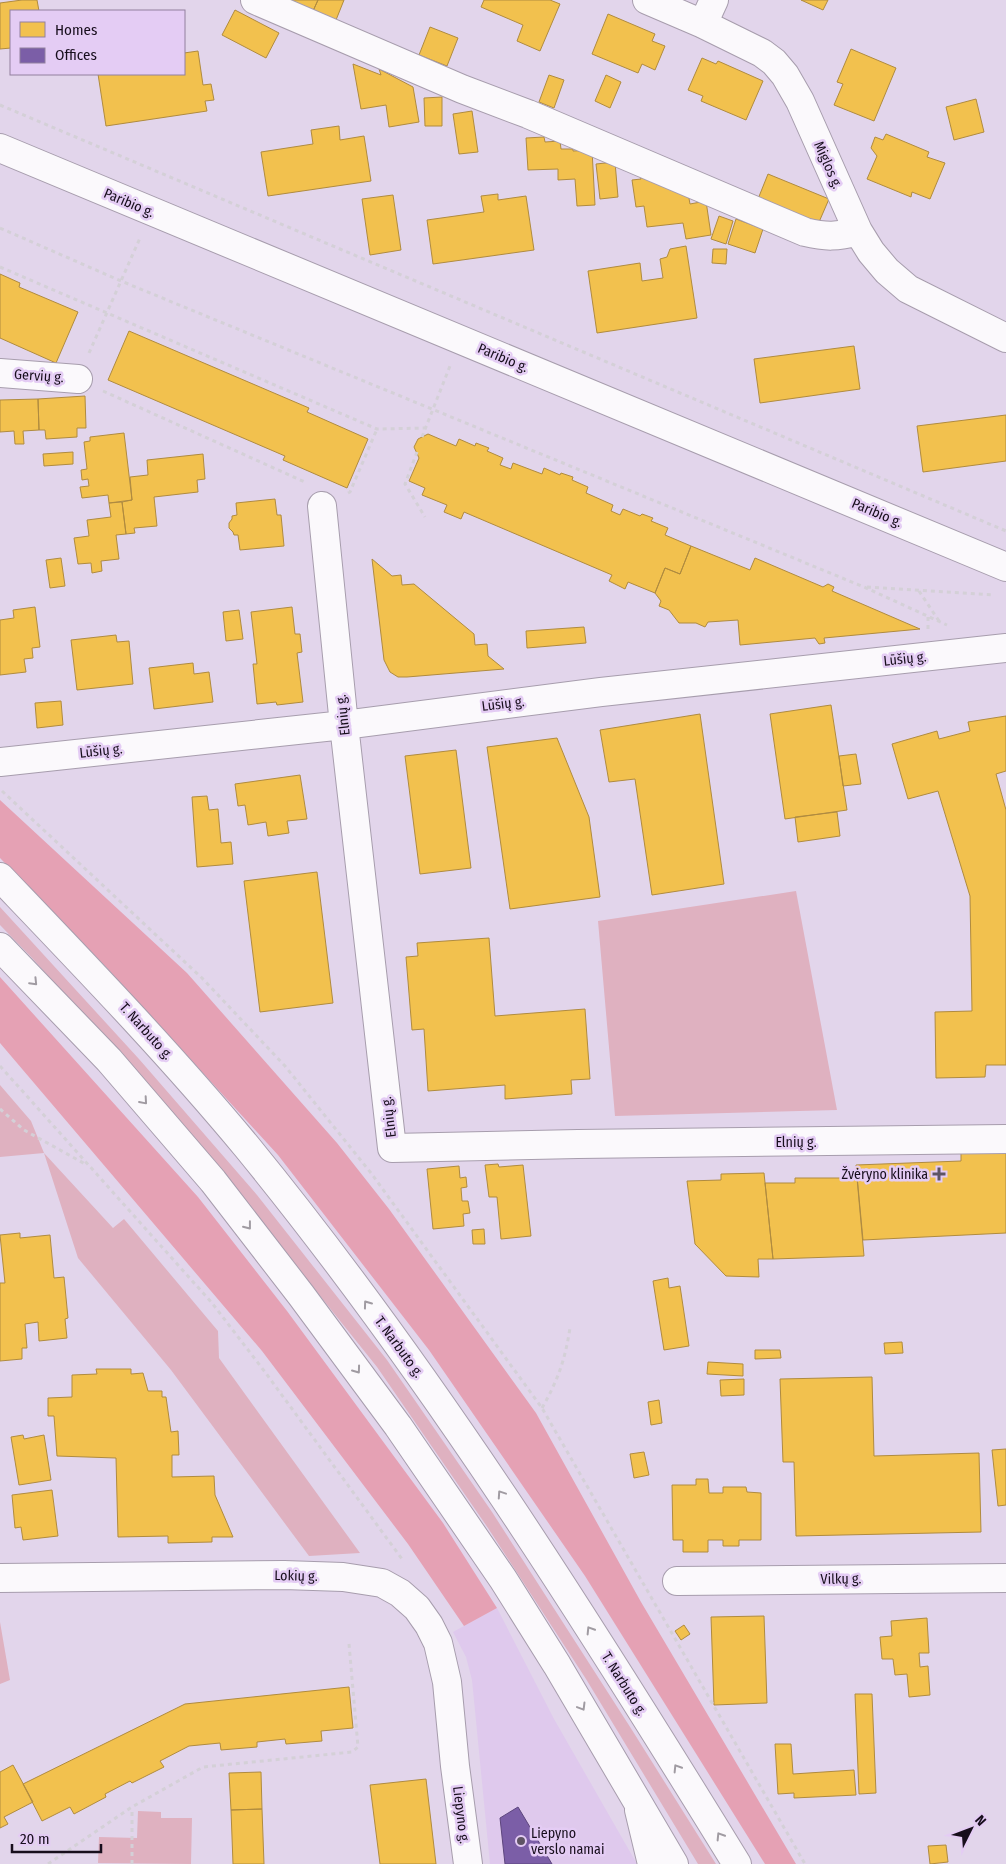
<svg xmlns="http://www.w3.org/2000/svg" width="1006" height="1864" font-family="'Fira Sans Condensed',sans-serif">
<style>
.built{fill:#dfc9ed}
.green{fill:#dfb1c0}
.forest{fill:#e5a1b4}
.homes{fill:#f2c14e;stroke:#b08b3f}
.offices{fill:#7b5ea7;stroke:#5d467d}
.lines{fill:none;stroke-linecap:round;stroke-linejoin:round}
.minor-casing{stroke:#a79dad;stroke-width:30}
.major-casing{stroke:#a79dad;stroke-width:30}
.path{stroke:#d4d0d7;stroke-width:3;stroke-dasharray:4 4;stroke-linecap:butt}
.minor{stroke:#fbf9fc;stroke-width:28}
.major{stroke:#fbf9fc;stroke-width:28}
.oneway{stroke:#a09ba2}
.poi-dot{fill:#5e5464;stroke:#e4ccf4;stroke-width:2}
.labels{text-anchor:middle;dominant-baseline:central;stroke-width:5;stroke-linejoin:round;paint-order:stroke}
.street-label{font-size:14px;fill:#170e1c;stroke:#e4ccf4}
.poi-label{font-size:14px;fill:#170e1c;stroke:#e4ccf4;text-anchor:end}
</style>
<rect width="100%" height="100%" fill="#e2d5eb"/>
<path class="built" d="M497,1608L554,1719L637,1864H490L472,1680L466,1657L453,1632Z"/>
<path class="green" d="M796,891L837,1110L615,1116L598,921Z
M0,907L139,1059L257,1195L387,1360L492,1512L632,1730L716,1864H698L586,1679L488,1528L377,1367L204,1151L33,959L0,925Z
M0,1085L31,1121L44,1153L113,1228L124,1219L218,1331L219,1358L360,1553L309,1556L171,1370L78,1258L44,1153L0,1157Z
M0,1622L10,1680L0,1684Z
M138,1811L161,1812V1818H192L191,1864L98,1863L99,1837L137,1838Z"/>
<path class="forest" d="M0,800L187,973L337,1143L389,1209L536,1413L641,1602L796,1864H765L585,1576L429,1350L278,1155L106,967L0,858Z
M0,977L198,1197L287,1311L443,1523L497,1608L464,1626L408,1544L262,1351L0,1043Z"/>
<path class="homes" d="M22,0H37L39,11H11V48L0,49V3Z
M287,0H318L313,11Z
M318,0H344L336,20L313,11Z
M484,0H550L560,4L540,51L517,41L523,25L481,7Z
M801,0H828L823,10Z
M235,10L279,33L266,58L222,35Z
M608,14L655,34L652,41L665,46L655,70L642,64L638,73L592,54Z
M430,27L458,38L447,66L419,55Z
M851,49L896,68L874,121L834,105L843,84L837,82Z
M198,51L203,85L211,84L214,100L205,101L207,111L106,126L98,74H184V53Z
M702,58L716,64L718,61L763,81L746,120L701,101L703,96L688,90Z
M353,64L381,75L379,69L413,87L419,122L389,127L386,105L361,109Z
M549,75L564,80L554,108L539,102Z
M606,75L621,82L610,108L595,101Z
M442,97V126H425L424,98Z
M976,99L984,132L954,140L946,107Z
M472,111L478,152L459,154L453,114Z
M339,126L340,140L364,136L371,181L268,196L261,152L313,144L311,130Z
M886,134L929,152L927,157L945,163L930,199L912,192L911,197L867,179L877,156L871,148L875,137L883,140Z
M544,137L545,142L560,141L561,149H573V151L592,150L595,205L577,206L575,179L558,180V169L528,170L526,138Z
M615,162L618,197L600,199L596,164Z
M640,174L688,193L690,204L706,201L711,235L686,239L683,223L647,227L644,206L636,207L632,180L641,179Z
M768,174L829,199L816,229L756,204Z
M498,194V200L526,196L534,250L433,264L427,220L484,212L481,196Z
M393,195L401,250L370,255L362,199Z
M719,216L733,221L726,244L711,239Z
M736,219L763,229L755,253L728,244Z
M686,246L697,318L597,333L588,271L640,263L642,281L663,278L660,259L667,257L670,249Z
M713,249H727L726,264L712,263Z
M0,274L20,283L19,287L78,312L56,363L0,338Z
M129,331L309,408L307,412L368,439L347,488L283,460L285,456L108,380Z
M854,346L860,389L760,403L754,359Z
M85,396L86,428H77V437L46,439L45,430H39L38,399Z
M38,399L39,430L23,431L24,444H15L14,431L0,432V400Z
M1006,415V461L923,472L917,426Z
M124,433L132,500L109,503L108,495L82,498L80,487L89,486L88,479L82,480L81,470L87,469L84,442L90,441V437Z
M428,434L456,446L459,439L475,446L476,443L489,448L487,451L503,458L500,465L511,469L513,463L542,474L544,468L560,475L561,473L573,477L572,480L588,487L586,493L613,505L611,511L620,515L623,509L640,516L642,514L653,518L651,521L668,528L665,535L691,546L680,574L665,568L655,593L628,582L625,589L609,581L612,575L464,512L461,519L444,512L447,505L422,495L425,488L409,481L419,458L414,447L418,439Z
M73,452V464L44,466L43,454Z
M203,454L205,479L197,480L198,492L154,497L157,526L134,528L135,533L126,534L122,502L132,500L130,477L148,475L147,460Z
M275,499L277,515H281L284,546L240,550L238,535H234L233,532L229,528V523L232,519V516L237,515L236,503Z
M122,502L126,534L116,535L119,559L101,561L102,571L92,573L91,563L78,564L74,538L89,536L87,520L111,517L109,503Z
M691,546L750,570L755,558L823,587L828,584L834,587L832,591L920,629L824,638L825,643L819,644L815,638L740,645L738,620L708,622L705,627L696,623H679L669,610L659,606L661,601L655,593L665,568L680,574Z
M61,558L65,586L50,588L46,560Z
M372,559L392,576L401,575L402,585L414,584L474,634L475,645L487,644L488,656L504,669L407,677H398L390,672L384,660Z
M35,607L40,647L32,648L33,658L24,659L26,672L0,675V620L14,618L13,610Z
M292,607L295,634H300L302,652L297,653L303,702L277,705L276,702L257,704L253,664H257L251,612Z
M239,610L243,639L226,641L223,612Z
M584,627L586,643L527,648L526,631Z
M116,635L117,642L129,641L133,684L77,690L71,640Z
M193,663L194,674L209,672L213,702L154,709L149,668Z
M61,701L63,725L37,728L35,703Z
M831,705L847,810L785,819L770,714Z
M700,714L724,884L652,895L635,779L609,782L600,730Z
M1006,716V771L996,774L1006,810V1065H986L985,1077L936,1078L935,1012L972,1011L970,896L938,791L908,799L892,744L937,731L939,739L970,731L968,722Z
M557,738L589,817L600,897L510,909L487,747Z
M456,750L471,868L420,874L405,756Z
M856,754L861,784L843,786L839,756Z
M300,775L307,819L287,821L289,833L268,836L266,822L248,825L245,805L238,806L235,784Z
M207,796L209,810L218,809L221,843L231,842L233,864L197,867L192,797Z
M837,812L840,836L798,842L795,817Z
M317,872L333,1003L260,1012L244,881Z
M489,938L495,1016L585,1009L590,1079L571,1080L572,1094L505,1099V1085L428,1091L424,1029L412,1030L406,957L418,956L417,943Z
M1006,1151V1233L863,1240L856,1165L961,1161V1153Z
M498,1164L499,1167L523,1165L531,1236L501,1239L497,1197H489L485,1165Z
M459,1166L460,1178L466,1177L467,1187L461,1188L462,1201H468L470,1213L463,1214L464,1226L433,1229L427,1169Z
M764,1173L773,1259H758L759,1277L726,1276L695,1244L687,1181L721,1180V1174Z
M795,1178H857L864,1256L773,1259L765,1183H795Z
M484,1229L485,1244H473L472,1230Z
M20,1233V1238L50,1235L54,1278L64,1277L68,1318L65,1319L67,1338L39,1341L38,1322L25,1324L27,1348H22V1359L0,1361V1283H5L0,1235Z
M668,1278L669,1288L680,1286L689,1346L664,1350L653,1281Z
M902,1342L903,1353L885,1354L884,1343Z
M755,1350H780L781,1358L755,1359Z
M708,1362L743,1364V1376L707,1374Z
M96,1369H131V1374L143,1373L148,1391H162V1397H166L171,1432L178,1431L179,1455H172V1477L214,1476L215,1495L233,1537H212V1542L168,1543V1536L118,1537L116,1458L57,1456L54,1416H48V1398L72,1397V1375L97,1374Z
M872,1377L874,1456L979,1453L981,1532L796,1536L794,1462H783L780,1379Z
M744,1379V1395L721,1396L720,1380Z
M659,1400L662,1423L651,1425L648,1402Z
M23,1435L24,1439L44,1435L51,1480L19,1485L11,1437Z
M1006,1449V1505L998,1506L992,1450Z
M644,1452L649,1475L634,1478L630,1454Z
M696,1479H708L709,1493H723V1487H746L747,1492L761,1493V1540H739V1546H723V1540H708V1552H683V1540H673L672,1485H696Z
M52,1490L58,1536L23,1540L21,1527L15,1528L12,1495Z
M764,1616L767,1703L714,1705L711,1617Z
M927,1618L929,1653H919L920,1667L928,1666L930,1695L909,1697L907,1674L895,1675L893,1659H882L880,1637L892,1636L891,1621Z
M684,1625L690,1634L681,1640L675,1631Z
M349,1687L353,1728L321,1731L322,1741L286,1744L285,1739L257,1742V1747L221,1750L220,1743L189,1746L160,1761L164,1767L132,1783L130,1781L105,1794L106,1797L74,1814L70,1807L42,1821L23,1784L185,1704Z
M855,1694H872L876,1793L859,1794Z
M775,1744H791L793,1774L854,1770L856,1795L794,1798V1793L778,1794Z
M13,1765L33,1802L4,1817L8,1824L0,1828V1772Z
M261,1772L262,1809L231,1810L229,1773Z
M426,1779L436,1864H380L370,1785Z
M262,1809L264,1864H233L231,1810Z
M946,1845L948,1862L930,1864L928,1846Z"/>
<path class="offices" d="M518,1807L552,1864H505L500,1818Z"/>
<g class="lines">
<g class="minor-casing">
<path id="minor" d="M255,0L462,89L528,114L805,232C826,237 837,237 858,231
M647,0L703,24L762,53L774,62L785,75L800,101L858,231L871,252L887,271L908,289L1006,338
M703,24L714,0
M0,148L1006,567
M0,373L78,379
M322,506L344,725L392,1148L578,1144L1006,1139
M0,762L344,725L601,692L1006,648
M0,1578L284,1575L343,1577L382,1583L400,1593L417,1608L429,1625L438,1643L447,1682L455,1766L468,1864
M677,1581L1006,1578
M639,1810L652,1864"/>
</g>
<g class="major-casing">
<path id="major" d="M0,877C84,965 169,1053 247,1147C430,1371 585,1617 737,1864
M0,947L109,1060L213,1181L301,1295L398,1426L503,1579L557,1665L674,1864"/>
</g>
<path class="path" d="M0,105L1006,531
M0,228L121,281L864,587L947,625
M0,267L377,429L425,428
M89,353L140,238
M103,391L307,483
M422,437L450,366
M417,452L405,484L425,517
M348,493L350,492L377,429
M867,587L993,595
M919,591L939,621
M928,629V617
M2,791L202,978L285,1066L371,1173L542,1408L805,1864
M0,1066L212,1303L265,1372L402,1559
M0,1109L24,1130L87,1165
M542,1408C558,1380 565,1360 570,1328
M48,1864L132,1807L203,1767L352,1752L358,1747L349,1644
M132,1864V1808"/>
<use href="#minor" class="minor"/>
<use href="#major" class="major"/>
</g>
<defs><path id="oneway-chevron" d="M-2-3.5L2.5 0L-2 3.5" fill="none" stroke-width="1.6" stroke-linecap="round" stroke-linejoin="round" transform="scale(1.25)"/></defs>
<g class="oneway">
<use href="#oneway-chevron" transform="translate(34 982) rotate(46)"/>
<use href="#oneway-chevron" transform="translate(144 1101) rotate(49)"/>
<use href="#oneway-chevron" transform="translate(248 1226) rotate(52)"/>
<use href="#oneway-chevron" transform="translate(367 1304) rotate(-126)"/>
<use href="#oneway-chevron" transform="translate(357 1370) rotate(54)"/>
<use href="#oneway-chevron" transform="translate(501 1494) rotate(-124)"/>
<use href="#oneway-chevron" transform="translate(590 1630) rotate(-122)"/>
<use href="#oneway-chevron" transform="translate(582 1707) rotate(59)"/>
<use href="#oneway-chevron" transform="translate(677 1768) rotate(-122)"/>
<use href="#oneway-chevron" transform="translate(720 1836) rotate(-122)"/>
</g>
<g class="poi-dot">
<path d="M936.5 1166.5h5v5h5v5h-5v5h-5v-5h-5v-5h5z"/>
<circle cx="521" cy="1841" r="5"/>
</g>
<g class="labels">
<g class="street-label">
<text transform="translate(828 165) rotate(66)">Miglos g.</text>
<text transform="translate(129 203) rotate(23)">Paribio g.</text>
<text transform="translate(503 358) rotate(23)">Paribio g.</text>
<text transform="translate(39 376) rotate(4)">Gervių g.</text>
<text transform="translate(877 513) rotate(23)">Paribio g.</text>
<text transform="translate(905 659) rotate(-6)">Lūšių g.</text>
<text transform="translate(503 704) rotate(-7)">Lūšių g.</text>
<text transform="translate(343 715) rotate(-96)">Elnių g.</text>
<text transform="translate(101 751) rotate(-6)">Lūšių g.</text>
<text transform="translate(146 1031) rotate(48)">T. Narbuto g.</text>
<text transform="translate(389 1117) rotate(-97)">Elnių g.</text>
<text x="796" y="1142">Elnių g.</text>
<text transform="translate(399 1347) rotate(54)">T. Narbuto g.</text>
<text transform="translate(296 1576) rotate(1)">Lokių g.</text>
<text transform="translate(841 1579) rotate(-1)">Vilkų g.</text>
<text transform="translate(624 1684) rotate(58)">T. Narbuto g.</text>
<text transform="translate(461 1815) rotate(83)">Liepyno g.</text>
</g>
<g class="poi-label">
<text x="928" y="1174">Žvėryno klinika</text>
<text x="531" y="1833" text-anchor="start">Liepyno<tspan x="531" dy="16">verslo namai</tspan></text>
</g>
</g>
<rect x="10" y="10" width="175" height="65" fill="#e4ccf4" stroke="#92809e"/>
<rect x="20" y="22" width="25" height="15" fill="#f2c14e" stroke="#92809e"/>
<text x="55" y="35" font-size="15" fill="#170e1c">Homes</text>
<rect x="20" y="48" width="25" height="15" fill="#7b5ea7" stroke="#92809e"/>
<text x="55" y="60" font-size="15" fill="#170e1c">Offices</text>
<g transform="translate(971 1829) rotate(48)" stroke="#e4ccf4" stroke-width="4" paint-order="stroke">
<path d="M0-4L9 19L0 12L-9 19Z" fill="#170e1c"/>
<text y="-8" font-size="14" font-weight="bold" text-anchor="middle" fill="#170e1c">N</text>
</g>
<path d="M12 1844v8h89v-8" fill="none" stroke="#170e1c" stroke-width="2.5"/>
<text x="20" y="1844" font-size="15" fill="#170e1c" stroke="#e4ccf4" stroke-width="4" paint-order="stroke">20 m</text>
</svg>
